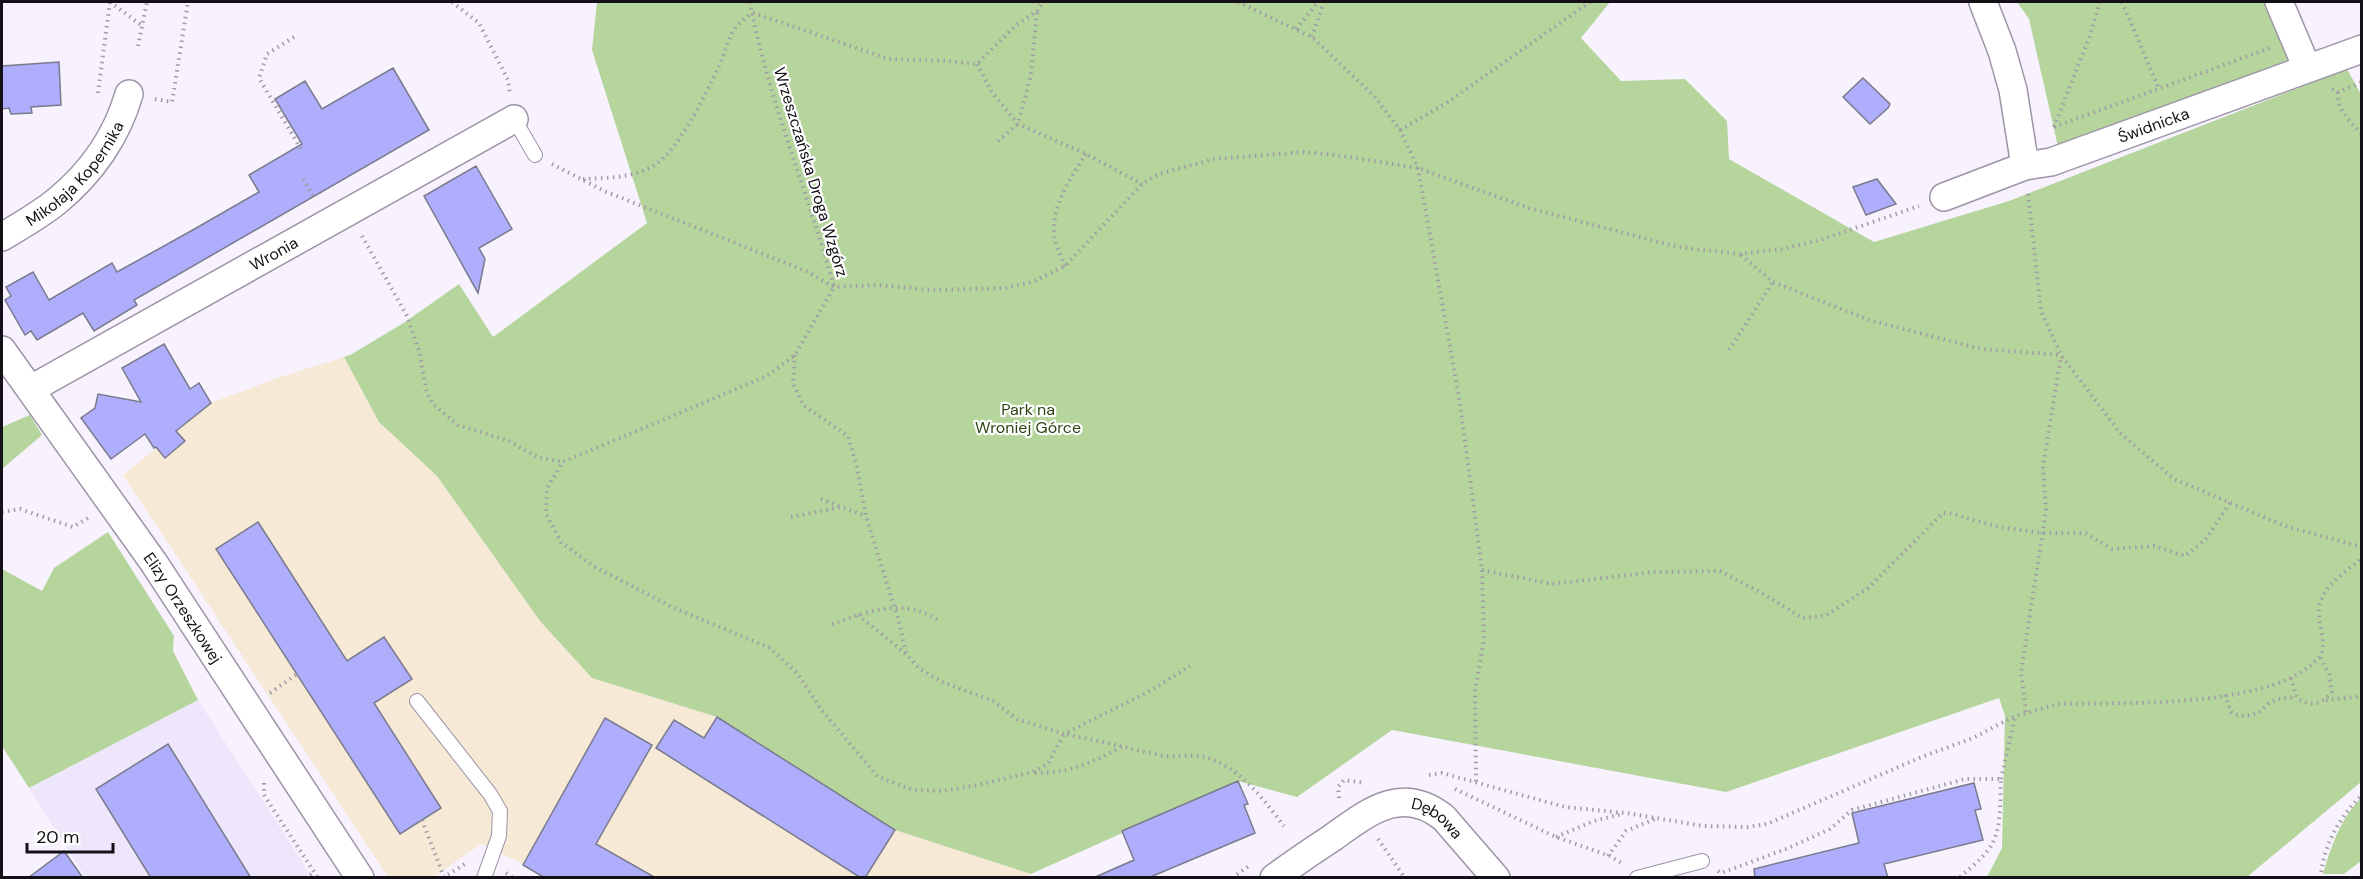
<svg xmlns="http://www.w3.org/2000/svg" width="2363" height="879" font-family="'DM Sans',sans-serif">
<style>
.built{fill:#eee6fb}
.industrial{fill:#f6e9d5}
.green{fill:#b5d59d}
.building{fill:#aeaefc;stroke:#7a7a8d;stroke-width:1.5}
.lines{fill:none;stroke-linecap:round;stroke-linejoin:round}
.service-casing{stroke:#9c94a7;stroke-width:16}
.minor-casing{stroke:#9c94a7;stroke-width:30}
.path{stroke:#a09ca6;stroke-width:4;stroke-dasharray:1.5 4.5;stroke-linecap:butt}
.service{stroke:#fff;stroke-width:14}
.minor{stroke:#fff;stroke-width:27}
.labels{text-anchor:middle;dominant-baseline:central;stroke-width:4.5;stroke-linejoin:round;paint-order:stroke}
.street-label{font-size:16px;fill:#131017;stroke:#fff}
.park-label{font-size:16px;fill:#2a4510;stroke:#fff}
</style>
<rect width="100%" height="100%" fill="#f7f2fe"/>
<path class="built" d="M198,700L312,877H81L84,875L29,788Z"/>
<path class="industrial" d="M344,357L379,422L437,476L540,621L592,678L717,717L895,830L1031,874L1025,878L545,877L523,864L481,844L434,877H388L123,475L211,403L280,377Z"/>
<path class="green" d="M597,2H1610L1581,38L1621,81L1685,79L1727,121L1729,159L1874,242L2009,201L2347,69L2362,96L2361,782L2247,877H1987L2002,848L2005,716L1999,698L1726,792L1392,730L1297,797L1238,781L1031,874L895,830L717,717L592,678L540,621L437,476L379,422L344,357L352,354L405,322L459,284L493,337L647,223L592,50Z
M2017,2H2275L2296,57L2058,147L2029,19Z
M30,415L42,435L2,469V427Z
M108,532L174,636L173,651L198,700L29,788L2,746V569L42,591L54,568Z
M2361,798V861L2344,874H2323C2331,847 2340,819 2361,798Z"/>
<path class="building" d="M59,62L61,105L31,107L32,113L11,114L9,108L2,109V66Z
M393,68L429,130L134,300L137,305L94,331L83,313L37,340L31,331L25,335L5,300L11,296L6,287L33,272L49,300L112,263L117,272L191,231L259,192L249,175L302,144L275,99L305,81L322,109Z
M1863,78L1890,104L1888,108L1870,124L1843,97Z
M476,166L512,229L479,248L485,259L478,293L424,196Z
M1877,179L1896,204L1866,215L1853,187Z
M164,344L190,389L199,383L211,403L176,431L185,441L165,458L156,447L154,448L145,434L111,459L81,418L95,408L98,394L141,402L122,368Z
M258,522L347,661L384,637L412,679L374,703L441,808L400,834L216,549Z
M717,717L895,830L865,878H861L656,748L674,720L704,738Z
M605,718L652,745L596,844L656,878H545L523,865Z
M168,744L251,878H151L96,789Z
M1238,781L1248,804L1244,805L1255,833L1148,878H1093L1134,860L1122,831Z
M1974,783L1981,809L1975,810L1983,840L1884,864L1888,878H1755L1754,869L1859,843L1852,813Z
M64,851L83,878H28Z"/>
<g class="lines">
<g class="service-casing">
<path id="service" d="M514,119L535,155
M417,701L490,794L500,811L499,836L484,878
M1637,878L1702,861"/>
</g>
<g class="minor-casing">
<g id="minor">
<path d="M1983,2L2002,51L2013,90L2025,166"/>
<path d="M2279,2L2307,68"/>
<path id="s1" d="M1944,197L2025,166L2051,162L2362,49"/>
<path id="s2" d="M2,237C20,226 40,215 57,201C91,173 117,136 129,94"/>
<path id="s3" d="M2,350L154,563L360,878"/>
<path id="s4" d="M31,389L514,119"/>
<path id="s5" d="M1274,878C1293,864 1312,851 1332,838C1368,812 1402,784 1444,818L1496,878"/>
</g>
</g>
<path class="path" d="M110,2L141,25
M452,2L479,23L508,80L510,94
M750,2C768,99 808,192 834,287L795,355L767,376L563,462L547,488L546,514L561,542L593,566L674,608L770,648L798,674L820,708L878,777L913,790L943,791L978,785L1032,772L1048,764L1064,734C1097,740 1127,748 1159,755C1174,759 1191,753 1205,757C1240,767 1263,799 1284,826
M1238,2L1312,37L1374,96L1400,130L1418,168L1460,403L1482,570L1484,639L1475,691L1476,782
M2122,2L2159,89
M753,13L889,59L949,61L977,64L1015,26L1037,11L1043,2
M1296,29L1318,2
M294,37L267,54L259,78L302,151
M1312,37L1324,2
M138,46L147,2
M977,64L992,92L1018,124L1086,154L1142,184
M2332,89L2338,92L2362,82
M2338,92C2336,108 2350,122 2362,134
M98,93L110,2
M155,99L172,102L188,2
M2054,127L2270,48
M2054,127L2089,38L2100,2
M1400,130L1445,104L1590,2
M998,141L1018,124L1031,75L1037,12
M552,164L604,191L806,271L834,287L879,285L932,290L1005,288L1032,282L1065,266L1142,184L1159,174L1214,159L1304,152L1336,155L1418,168L1529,208L1678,247L1740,254L1783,249L1823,239L1919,206
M303,179L315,199
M583,179C606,178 635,178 655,165C680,148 706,94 719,66C731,39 726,32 752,13
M2028,194L2041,311L2061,355L2120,433L2174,479L2285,526L2362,547
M362,236L407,316L419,351L427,393L433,404L458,425L509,441L537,457L563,462
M1741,255L1773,282L1869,320L1981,349L2060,355
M1065,266C1062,258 1057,249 1055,240C1049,209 1070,179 1086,154
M1729,350L1773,282
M795,355L793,383L803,405L848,436L857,467L866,516L899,622L906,653
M821,499L841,507
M2,512L20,509L73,527L88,518
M791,517L841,507L866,516
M1482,570L1552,584L1653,572L1720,571L1767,596L1802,618L1825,616L1868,588L1943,513L1953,514L1999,527L2042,533H2085L2112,549L2154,546L2185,556L2205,540L2230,503
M858,615L906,654L920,669L942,682L993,701L1017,719L1064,734L1148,692L1190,666
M832,624C868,612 903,597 938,620
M2291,678L2297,698C2311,707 2321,705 2332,692L2329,674L2320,657
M270,693L297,674
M2225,695L2231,712L2235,715L2246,716L2259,713L2269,703L2278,699L2296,697
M2326,700L2362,696
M2026,712L2021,673L2046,510L2043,467L2061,356
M1035,773C1068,774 1094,762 1123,746
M1429,775L1442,773L1565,807L1626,813L1704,826L1747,827L1767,824L1924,756L1973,738L2015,716L2058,704C2121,702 2284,710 2322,653C2325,641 2320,628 2319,616C2316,589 2344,574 2362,558
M2001,779L2015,716
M264,783V795L318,878
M1455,789L1556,837L1610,856L1623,864
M1339,798L1338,787L1344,780L1365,783
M422,820L444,877
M1556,837L1594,821L1622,814
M1378,839L1405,878
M1608,856L1626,831L1655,819
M1718,871L1721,873L1786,849L1830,829L1852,810L1965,779H2001C2000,800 2002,825 1992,844C1985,857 1970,868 1959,878
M506,873L513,878
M305,878L315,872
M443,878L468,862
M569,878L570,876
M1232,878L1249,866
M2321,878C2322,847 2340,816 2362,795"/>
<use href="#service" class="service"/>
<use href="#minor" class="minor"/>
</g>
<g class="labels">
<g class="street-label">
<text stroke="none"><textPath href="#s1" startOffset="222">Świdnicka</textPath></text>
<text stroke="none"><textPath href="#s2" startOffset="98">Mikołaja Kopernika</textPath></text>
<text transform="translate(811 172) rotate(73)">Wrzeszczańska Droga Wzgórz</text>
<text stroke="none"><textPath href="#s4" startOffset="278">Wronia</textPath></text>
<text stroke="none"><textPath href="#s3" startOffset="315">Elizy Orzeszkowej</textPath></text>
<text stroke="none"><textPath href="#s5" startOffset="190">Dębowa</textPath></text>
</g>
<g class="park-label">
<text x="1028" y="409">Park na<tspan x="1028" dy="18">Wroniej Górce</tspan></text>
</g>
</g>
<rect width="2363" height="879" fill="none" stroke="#131017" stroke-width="6"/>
<path d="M27 843v9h86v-9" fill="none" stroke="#131017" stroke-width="3"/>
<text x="36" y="843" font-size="18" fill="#131017" stroke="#ffffff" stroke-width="4.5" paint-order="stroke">20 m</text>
</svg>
